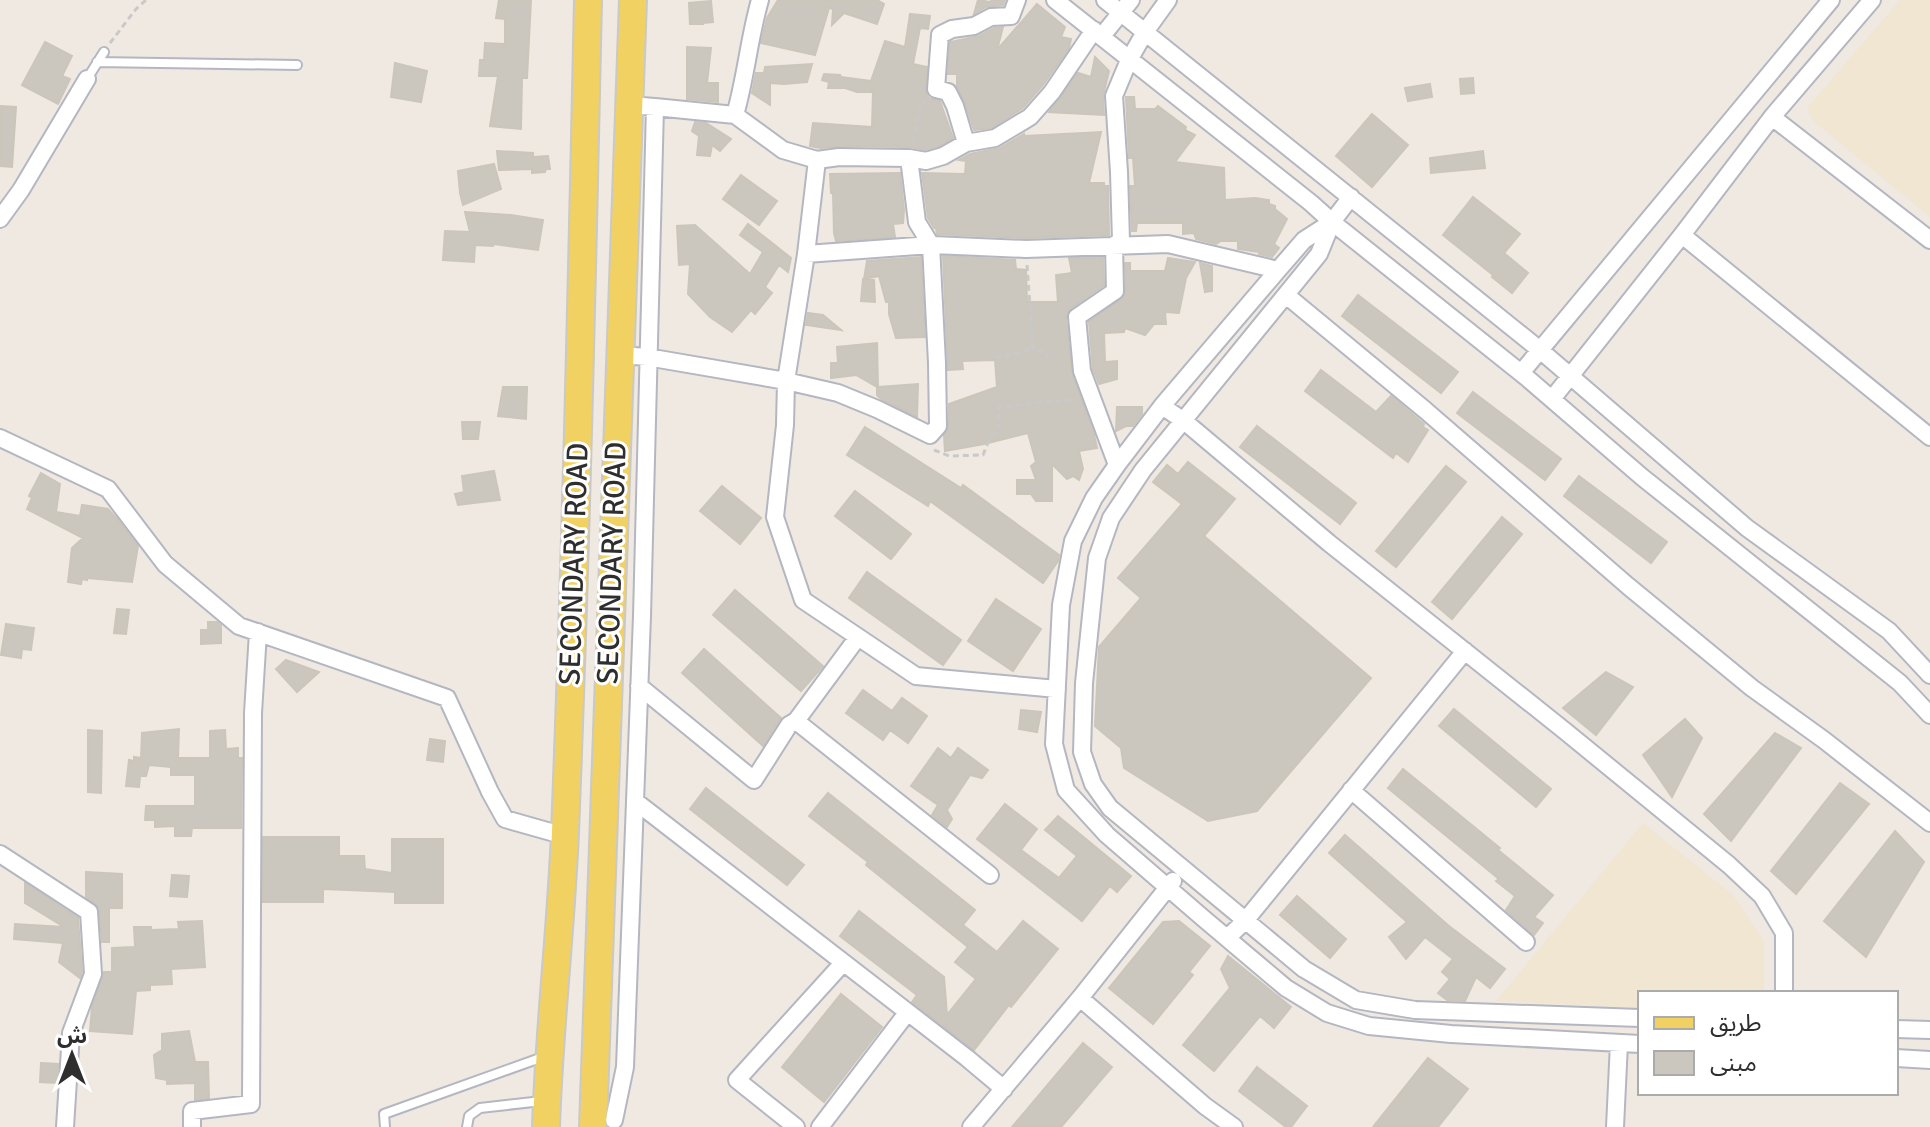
<svg xmlns="http://www.w3.org/2000/svg" width="1930" height="1127" font-family="Signika,'Noto Sans Arabic',sans-serif">
<style>
.education{fill:#f0e6d1}
.building{fill:#cbc7bf;stroke:#cbc5ba;stroke-width:2}
.lines{fill:none;stroke-linecap:round;stroke-linejoin:round}
.lane-casing{stroke:#b4b7c1;stroke-width:12}
.street-casing{stroke:#b4b7c1;stroke-width:20}
.primary-casing{stroke:#c9c9c9;stroke-width:30}
.path{stroke:#c9c9c9;stroke-width:3;stroke-dasharray:6 4;stroke-linecap:butt}
.lane{stroke:#fff;stroke-width:8}
.street{stroke:#fff;stroke-width:16}
.primary{stroke:#f2d163;stroke-width:26}
.labels{text-anchor:middle;dominant-baseline:central;stroke-width:6;stroke-linejoin:round;paint-order:stroke}
.street-label{font-size:30px;fill:#2e2e2e;stroke:#fff}
</style>
<rect width="100%" height="100%" fill="#efe9e1"/>
<path class="education" d="M1900,0H1930V217L1813,121L1807,108Z
M1643,823L1733,895L1764,941V993H1640V1008L1496,1001Z"/>
<path class="building" d="M499,0H531L527,78H522L521,129L490,126L498,76H479L480,60H484L485,43L505,44V19L496,18Z
M778,0H877L884,4L877,24L844,13L832,25L833,9L829,8L815,55L761,43L767,18Z
M978,0L990,2L992,0H1005L1003,5L986,7L974,14Z
M711,1L713,22L703,23V24H690L689,3Z
M1037,4L1065,27L1061,37L1071,39L1069,48L1043,85L1023,108L991,128L974,130L965,103L957,86V74H948L950,42L979,36L994,28L1003,27L997,50Z
M910,14L930,16L928,29L920,28L913,64L927,67L926,93L929,98L940,101L953,138L939,146L925,150L909,147L853,146L820,148L810,146L813,123L872,127L873,92H857L845,88H828L829,82L822,80L824,74L840,75L841,77L871,81L885,41L905,47Z
M45,42L72,56L62,76L70,79L58,104L22,85Z
M687,47L711,48L707,83H718V102L687,99Z
M1095,57L1109,71L1103,96L1104,115L1049,112L1078,73L1091,77Z
M395,63L427,71L421,102L391,97Z
M812,64L807,82L784,84L770,83V105L752,93L756,73H764L765,67Z
M1473,78L1474,93L1461,94L1460,79Z
M1430,84L1432,97L1408,101L1405,88Z
M1126,97H1134L1135,109H1155L1158,106L1186,127L1185,130L1195,135L1175,162L1224,168L1225,200L1255,198L1269,200V204L1275,206V209L1287,219L1274,244L1279,248L1272,257L1259,254V252L1238,249V241H1221L1216,244L1196,239L1194,233L1183,234V223H1137L1136,231H1132L1130,186H1135L1133,158H1129Z
M0,106L16,107L12,167L0,166Z
M1372,114L1408,145L1372,187L1336,156Z
M695,122L706,123L731,139L720,151L712,145L710,156L697,155L699,136L692,131Z
M1101,132L1089,183H1104V186H1108L1109,235L1026,238L937,234L936,228H934L928,218L922,173L965,174L966,161L959,160L970,154L1000,148L1024,134V136Z
M497,151L533,153V157L548,156L550,169H546L545,172L532,173V169L499,170Z
M1483,151L1485,168L1431,173L1430,158Z
M494,164L501,189L463,205L460,193L458,171Z
M900,173L904,210L903,223L893,224L895,237L836,241L834,233L833,193H831L830,174Z
M741,175L777,201L759,225L723,199Z
M1473,197L1520,234L1504,253L1528,273L1512,293L1492,277L1493,275L1443,235Z
M465,212L511,215L543,220L538,250L494,244L493,246L475,245L474,262L443,260L445,231L470,232Z
M748,224L791,258L788,272L779,265L765,287L772,293L755,314L751,310L732,332L710,317L688,294L690,264L679,265L677,226L695,225L750,274L763,252L740,235Z
M943,256L1015,260L1016,269L1026,270L1027,302H1058L1056,275L1072,273L1069,258L1103,257L1104,285L1071,308L1067,313L1066,318L1072,374L1094,434L1097,448L1079,451L1083,469L1079,480L1073,476L1067,479L1052,464V501H1036L1031,494H1017V480H1036L1031,466L1036,462L1028,433L984,444L945,451L944,435L949,426V404L997,387L995,360L962,361L963,369L948,370Z
M921,257L925,337L896,338L889,314V302H886L879,276L864,279L867,261Z
M1168,258L1195,262L1186,278L1179,313L1165,312L1166,324H1154L1145,335L1125,328L1124,332L1104,333L1105,362L1117,361V379L1099,384L1093,369L1089,322L1124,297L1126,291L1125,263H1130V271H1165Z
M1200,263L1212,266V291L1205,292Z
M863,279L874,280L875,302L861,301Z
M1358,295L1458,372L1441,393L1342,316Z
M808,313L823,315L841,330L806,325Z
M877,343L878,387L918,384L917,417L881,399L877,395V387L856,375L831,378V363H838L837,347Z
M1321,370L1376,412L1391,396L1424,424L1423,427L1428,430L1408,462L1396,453L1393,458L1305,391Z
M503,387H527L526,419L498,416Z
M1473,392L1561,459L1545,480L1457,413Z
M1117,407H1142V414L1133,426H1126L1116,431Z
M462,422H480L478,439H463Z
M1257,426L1356,503L1340,524L1240,447Z
M865,427L961,488L963,485L1059,555L1058,561L1043,583L930,501L928,506L847,455Z
M1188,462L1235,499L1204,536L1371,678L1257,811L1208,821L1124,768L1121,748L1095,726L1099,647L1141,598L1118,578L1182,504L1153,482L1167,465L1178,474Z
M1446,466L1466,482L1396,567L1376,551Z
M494,471L500,500L458,505L455,494L464,492L462,476Z
M41,473L60,484L56,512L80,516L82,505L108,509L117,519L138,546L132,582L87,578V580L82,579L81,584L68,582L72,548L83,538L27,509L32,498L29,496Z
M1579,476L1667,542L1651,563L1564,496Z
M722,486L761,518L740,544L700,511Z
M855,491L911,534L891,559L835,516Z
M1502,517L1522,534L1452,619L1432,602Z
M867,572L961,640L943,665L849,598Z
M735,590L823,666L801,691L713,615Z
M996,599L1041,629L1013,671L968,641Z
M117,609L129,610L126,634L114,633Z
M208,622H217L221,625V643L201,644V630H208Z
M6,624L34,628L31,650L22,649L21,658L1,655Z
M704,649L781,718L763,746L682,673Z
M286,660L319,672L297,692L276,669Z
M1606,672L1633,687L1596,735L1563,708Z
M863,690L892,711L902,698L927,716L908,743L890,730L883,740L846,713Z
M1454,709L1551,789L1536,807L1439,726Z
M1021,710L1041,712L1037,732L1019,729Z
M1685,719L1702,738L1672,797L1643,755Z
M179,729L178,758H210V731L225,730L226,749L238,748V758H242L241,828H192L191,836H175V826L155,827V820H145L146,806H195V775H171V767L149,765L146,776H140L139,787L126,786L129,760L134,761V757L141,758L142,733Z
M88,730L102,731L101,793L88,792Z
M1775,733L1801,748L1731,841L1704,814Z
M430,739L445,741L443,762L427,760Z
M938,748L951,758L958,748L988,770L982,778L970,775L947,810L952,819L947,827L932,815L938,805L911,786Z
M1403,769L1500,848L1498,850L1553,895L1534,917L1543,923L1534,935L1506,910L1515,896L1496,881L1499,879L1388,788Z
M1840,783L1869,804L1796,894L1771,871Z
M706,788L804,865L787,885L690,809Z
M828,793L975,910L963,925L997,952L1023,921L1058,949L1011,1007L1009,1005L974,1050L912,1002L917,995L840,936L859,911L944,977L947,1015L976,979L955,962L968,947L866,865L868,862L809,816Z
M1005,804L1037,829L1021,850L1059,878L1077,856L1045,830L1058,816L1131,876L1117,892L1110,886L1082,921L977,839Z
M1895,831L1924,862L1866,957L1824,921Z
M1345,835L1449,926L1505,969L1490,988L1476,977L1465,1001L1447,1000L1438,993L1450,979L1442,972L1453,959L1425,937L1406,959L1389,937L1407,922L1329,853Z
M263,837H339V856H364L365,869L392,873V839H443V903H395V892L323,889V902H263Z
M86,872L122,874V908H109V942H102L99,907L86,897Z
M172,875L189,876L187,897L170,896Z
M25,883L78,918L82,972L80,978L59,962L63,943L14,939L15,924L64,927L25,903Z
M1297,896L1346,939L1330,958L1280,915Z
M202,921L205,967L171,969L172,984L150,985V990L136,991L132,1034L90,1031L92,1007L104,972H112V948L135,947L134,927H151V930L179,929L178,922Z
M1179,921L1210,946L1189,972L1193,975L1153,1024L1109,988L1163,922Z
M1228,956L1291,1007L1274,1028L1260,1016L1214,1071L1183,1045L1230,988L1221,969Z
M841,994L882,1027L824,1102L782,1067Z
M189,1031L195,1062H208L209,1098L195,1100V1083L167,1084V1080L156,1078L154,1055L162,1050V1034Z
M1083,1043L1112,1067L1061,1127H1012Z
M1428,1058L1468,1089L1438,1127H1373Z
M41,1063L58,1064L57,1083L40,1082Z
M1257,1067L1307,1106L1291,1127H1286L1239,1091Z"/>
<g class="lines">
<g class="lane-casing">
<path id="lane" d="M97,62L297,65
M87,79L104,52
M385,1127L384,1114L543,1057
M467,1127L469,1116L480,1108L542,1101"/>
</g>
<g class="street-casing">
<path id="street" d="M1055,0L1311,203L1332,222L1526,377L1642,477L1900,683L1930,715
M1105,0L1540,350L1747,528L1889,631L1930,675
M1102,36L1131,0
M655,107L735,115L783,150L817,160L839,157L909,158L926,161L943,156L966,143L995,138L1030,117L1052,92L1094,30
M735,115C746,77 749,38 760,0
M1772,117L1930,240
M966,143L955,106L948,92L936,89L940,35L952,29L974,26L991,17L1011,16L1017,0
M909,158L917,222L931,245L937,363L938,426L930,435L877,409L838,393L786,381L806,254L931,245H933L1026,249L1168,244L1278,270
M1351,197L1332,222L1304,240L1278,270L1162,406L1117,465L1094,498L1073,541L1061,605L1054,744L1066,790L1107,835L1203,918L1286,988L1327,1013L1369,1026L1451,1034L1640,1044
M0,219L21,190L87,79
M1332,222L1319,254L1143,470L1111,518L1097,558L1084,683L1082,752L1093,784L1110,808L1304,969L1356,1000L1415,1010L1640,1018
M1682,235L1930,437
M806,254L817,160
M1286,295L1425,410L1628,586L1752,688L1824,740L1930,823
M620,355L647,357L786,381L785,425L775,517L803,600L916,676L1057,689
M1521,373L1831,0
M1552,399L1682,235L1772,117L1872,0
M1162,406L1184,421L1329,543L1565,731L1729,865L1762,896L1784,933V993
M0,438L108,489L165,564L239,626L447,698L490,792L505,819L565,836
M1117,465L1082,371L1077,317L1115,291L1114,245L1121,241L1119,172L1114,96L1129,60L1145,32L1168,0
M639,686L754,780L789,725L796,721L858,637
M796,721L990,875
M1351,790L1526,942
M635,801L967,1058L1004,1089
M0,854L89,912L93,974L71,1033L65,1127
M1227,938L1245,921L1465,651
M1080,998L1205,1106L1234,1127
M1896,1029L1930,1030
M1896,1058L1930,1060
M614,1120L625,1067L642,616L655,107L629,105
M192,1127V1111L251,1104L253,713L258,632
M796,1127L737,1080L843,963
M820,1127L907,1013
M971,1127L1080,998L1173,881
M1615,1127L1619,1043"/>
</g>
<g class="primary-casing">
<path id="primary" d="M546,1127C549,1028 561,931 565,832C576,555 582,277 588,0
M593,1127L633,0"/>
</g>
<path class="path" d="M110,43L136,9L146,0
M913,142L921,105L926,101
M1027,265L1033,349L1034,351L1046,352L1049,364
M995,358L1033,349
M934,450L949,456L983,455L991,435L998,429L999,407L1075,399"/>
<use href="#lane" class="lane"/>
<use href="#street" class="street"/>
<use href="#primary" class="primary"/>
</g>
<g class="labels">
<g class="street-label">
<text transform="translate(612 563) rotate(-88)">SECONDARY ROAD</text>
<text transform="translate(574 564) rotate(-88)">SECONDARY ROAD</text>
</g>
</g>
<rect x="1638" y="991" width="260" height="104" fill="#ffffff" stroke="#ababab" stroke-width="2"/>
<rect x="1654" y="1017" width="40" height="12" fill="#f2d163" stroke="#ababab" stroke-width="2"/>
<text x="1710" y="1031" font-size="24" fill="#2e2e2e">طريق</text>
<rect x="1654" y="1051" width="40" height="24" fill="#cbc7bf" stroke="#ababab" stroke-width="2"/>
<text x="1710" y="1071" font-size="24" fill="#2e2e2e">مبنى</text>
<g transform="translate(72 1055)" stroke="#ffffff" stroke-width="6" paint-order="stroke">
<path d="M0-6L14 30L0 20L-14 30Z" fill="#2e2e2e"/>
<text y="-12" font-size="22" font-weight="bold" text-anchor="middle" fill="#2e2e2e">ش</text>
</g>
</svg>
